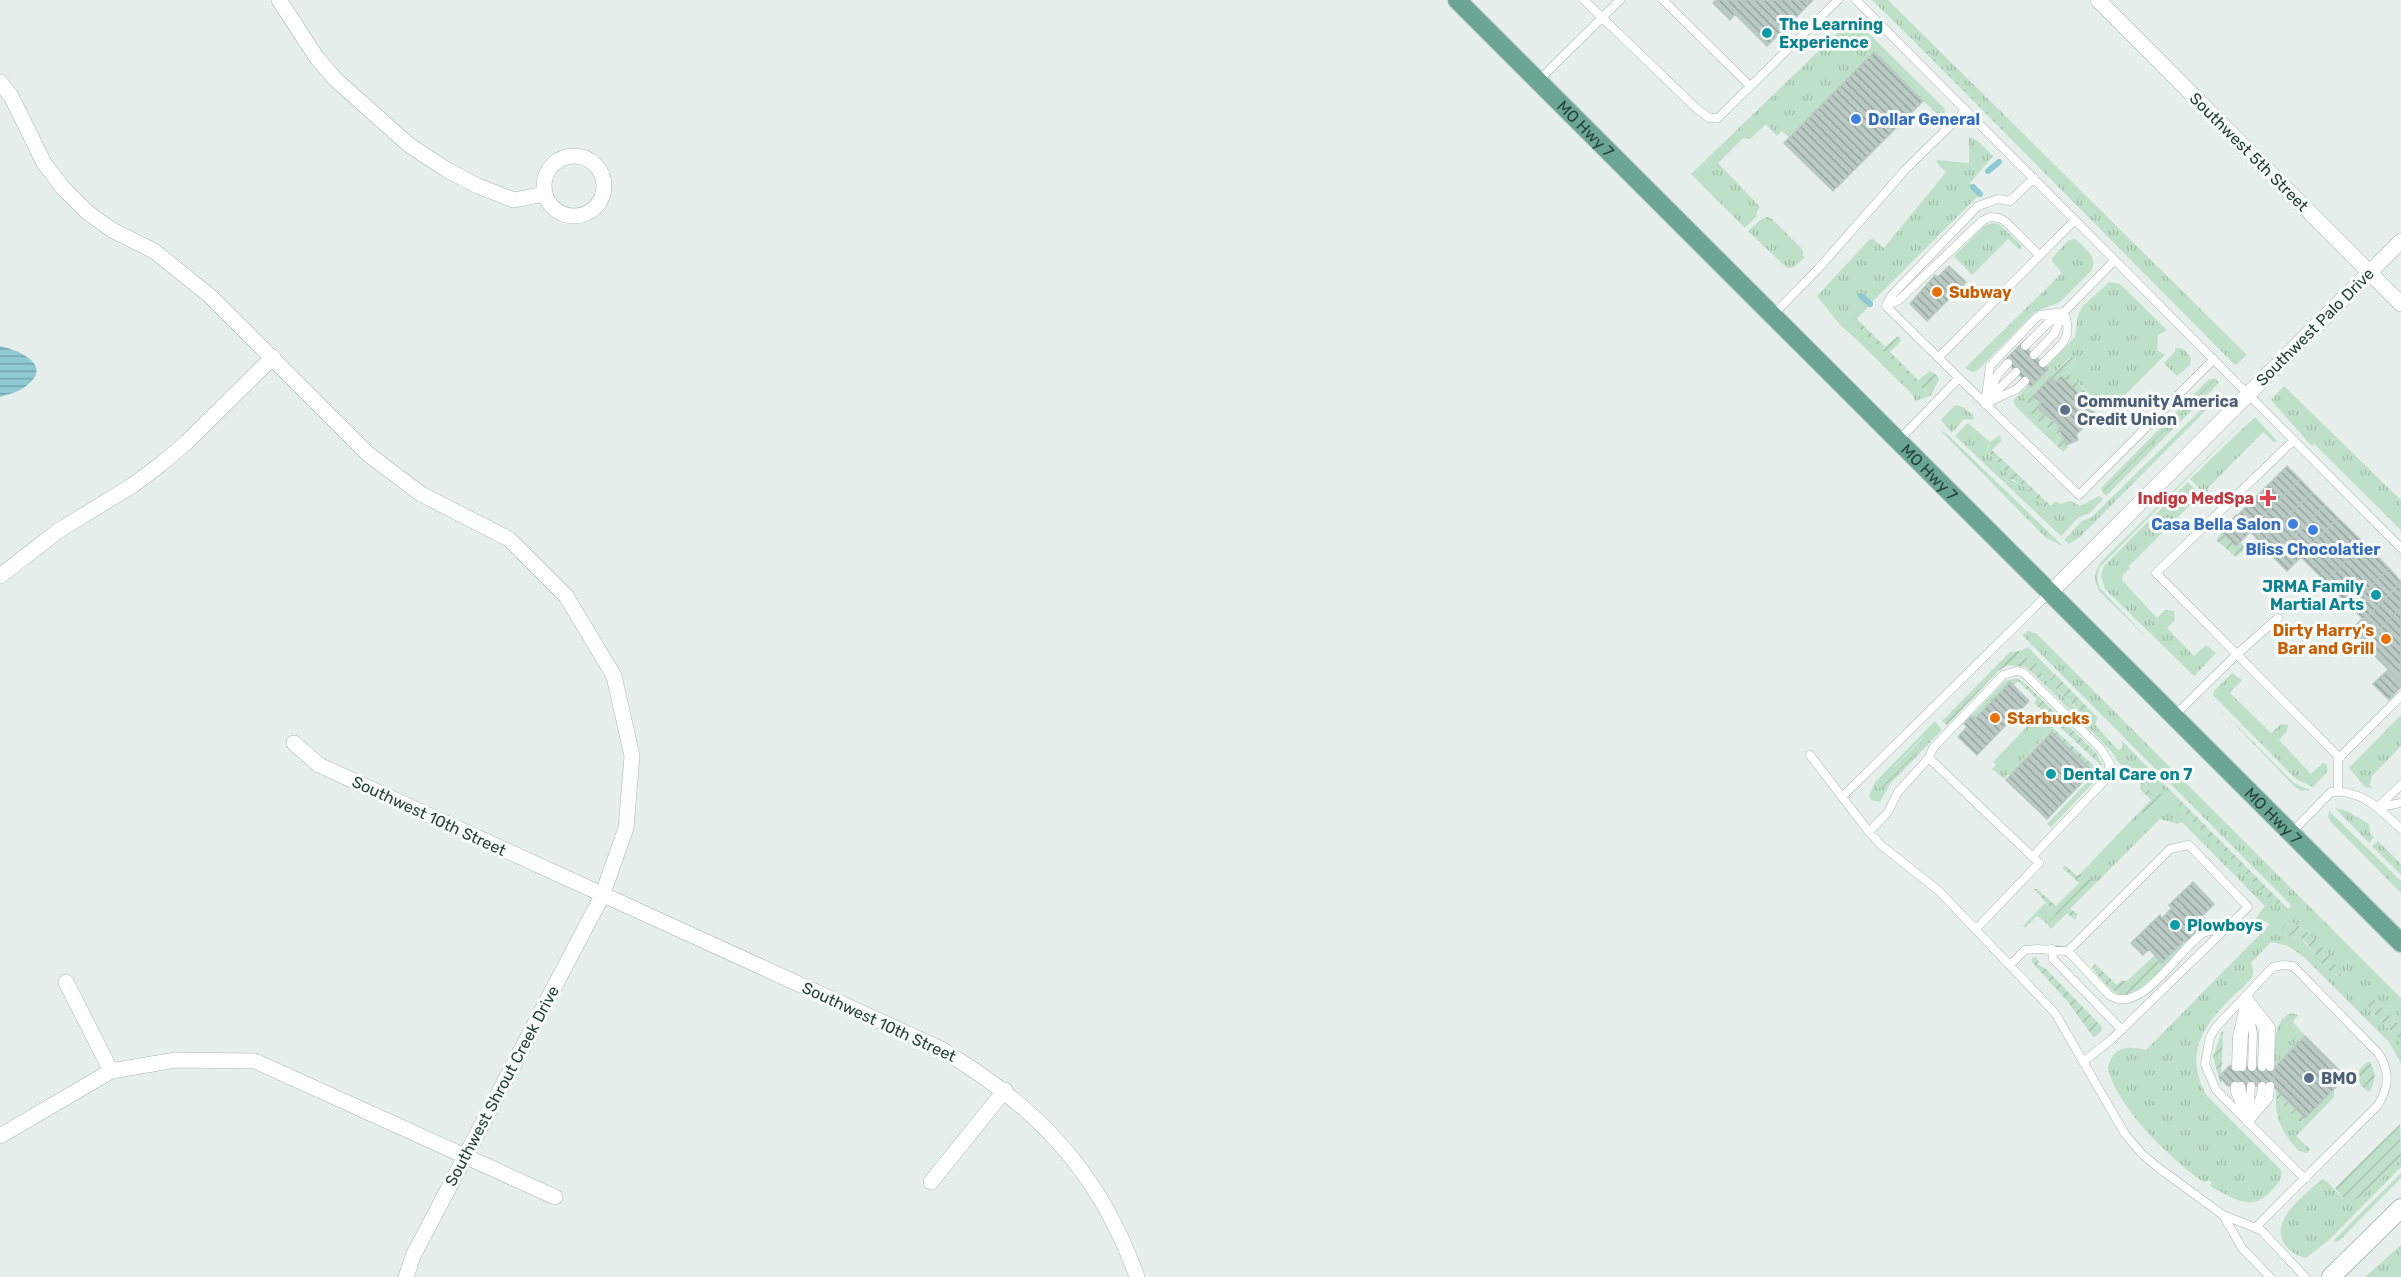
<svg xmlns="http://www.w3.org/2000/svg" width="2401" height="1277" font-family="Rubik,sans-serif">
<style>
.grass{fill:url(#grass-tufts);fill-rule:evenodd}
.garden{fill:url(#garden-furrows)}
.water{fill:url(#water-rules)}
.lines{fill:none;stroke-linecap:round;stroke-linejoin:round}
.stream{stroke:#8ec9d4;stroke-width:6}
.building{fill:url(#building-back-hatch);stroke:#b8c9c2;stroke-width:1.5}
.service-casing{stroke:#a8b8b2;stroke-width:9}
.minor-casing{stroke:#a8b8b2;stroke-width:16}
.secondary-casing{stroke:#a4bbb3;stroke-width:20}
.primary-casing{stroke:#c2cac8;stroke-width:20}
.service{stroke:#fff;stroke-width:8}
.minor{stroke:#fff;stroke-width:15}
.secondary{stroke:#fff;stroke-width:18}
.primary{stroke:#6aa596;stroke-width:18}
.culture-dot{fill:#0f9aa8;stroke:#f7fbf9;stroke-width:2}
.shop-dot{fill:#3f7fe0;stroke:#f7fbf9;stroke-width:2}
.food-dot{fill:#e8710a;stroke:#f7fbf9;stroke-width:2}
.service-dot{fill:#5c6f8a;stroke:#f7fbf9;stroke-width:2}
.health-dot{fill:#e0444e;stroke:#f7fbf9;stroke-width:2}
.labels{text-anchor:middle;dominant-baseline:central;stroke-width:6;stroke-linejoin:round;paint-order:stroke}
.culture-label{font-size:16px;font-weight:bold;fill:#0d838f;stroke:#f7fbf9;text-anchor:start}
.shop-label{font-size:16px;font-weight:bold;fill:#366cbe;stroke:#f7fbf9;text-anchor:start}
.street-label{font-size:16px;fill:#24423a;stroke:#f7fbf9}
.food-label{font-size:16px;font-weight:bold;fill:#c56008;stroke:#f7fbf9;text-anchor:start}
.service-label{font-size:16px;font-weight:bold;fill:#4e5e75;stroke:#f7fbf9;text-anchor:start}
.health-label{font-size:16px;font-weight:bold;fill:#be3a42;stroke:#f7fbf9;text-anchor:end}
</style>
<defs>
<pattern id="grass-tufts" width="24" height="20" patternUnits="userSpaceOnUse" patternTransform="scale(1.5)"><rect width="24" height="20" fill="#bfe0c8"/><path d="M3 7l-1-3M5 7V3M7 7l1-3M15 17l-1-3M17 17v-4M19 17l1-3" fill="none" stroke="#a4c1ad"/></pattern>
<pattern id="garden-furrows" width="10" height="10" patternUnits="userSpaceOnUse" patternTransform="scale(1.5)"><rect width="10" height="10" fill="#bfe0c8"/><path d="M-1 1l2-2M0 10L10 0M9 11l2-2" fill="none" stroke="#a4c1ad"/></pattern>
<pattern id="water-rules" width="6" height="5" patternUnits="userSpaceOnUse" patternTransform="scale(1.5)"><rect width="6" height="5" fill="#8ec9d4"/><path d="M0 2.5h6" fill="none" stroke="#74a5ad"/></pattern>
<pattern id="building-back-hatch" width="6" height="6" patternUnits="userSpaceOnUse" patternTransform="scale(1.5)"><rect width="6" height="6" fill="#bbcac4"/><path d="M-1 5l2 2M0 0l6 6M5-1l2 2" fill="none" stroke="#98a6a0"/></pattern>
</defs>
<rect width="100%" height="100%" fill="#e6efeb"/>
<path class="grass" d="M1872,0H1888L2247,355L2236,365L2234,364L2009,137V133L1914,38H1911Z
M1853,18L1944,108L1945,112L1941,116L1938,115L1874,52L1789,137L1782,131L1777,136L1766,124L1750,139L1743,138L1718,163L1760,207L1756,214L1757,216L1745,228L1691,174Z
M1969,137L1978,141L1993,156L1970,183L1979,195L1871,303L1862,296L1861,298L1869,306L1854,322L1930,396L1915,401L1912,394L1855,338L1840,325L1817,296L1869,240L1873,239L1884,248L1946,172L1937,163V160L1969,163Z
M1766,217L1771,218L1803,250V256L1805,257L1794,267L1787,268L1748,231L1760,220Z
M1992,223L1999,224L2022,246L2019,249L2008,239L1972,275L1954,256L1984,226Z
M2076,239C2085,249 2099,257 2091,271L2060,302L2035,312L1978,370L1972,372L1965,368L2062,273L2052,261V258L2069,240Z
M2109,282L2120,284L2167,330L2158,335L2157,350L2165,355L2112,408L2109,406L2105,409L2068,373L2077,363L2073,358H2069L2055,372L2047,366L2075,337L2078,315L2083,306Z
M2175,348L2184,349L2191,358L2190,365L2177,376L2164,363L2175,352Z
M2216,379L2219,382L2213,389L2106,496L2103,492Z
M2030,384L2033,386L2023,397C2029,404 2029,407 2032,415C2036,423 2050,428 2057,433L2059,439L2055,444L2016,407L2013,401Z
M2284,386L2401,500V530L2314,444L2312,446L2310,444L2271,400Z
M2221,390L2214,402L2080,537L2069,544L2064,540L2082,521L2092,517Z
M1955,405L1963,407L1973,415L1974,420L1964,419L1952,433L1941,420Z
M2248,417L2099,568L2097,578L2100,588L2150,641L2100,592C2093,581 2094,572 2101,562Z
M2255,417L2277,441L2274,442L2263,432L2207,489L2216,503L2212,501L2190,479Z
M1968,423L1990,442L1987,448L1988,453L2003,467L2012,481L2021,484L2047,509L2056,501L2060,504L2070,501L2080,506L2099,496L2103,499L2090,513L2079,517L2061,536L1955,436Z
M1940,430L1948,435L2063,546L2046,538Z
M2188,482L2212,507H2207L2197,498L2129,566L2130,568L2123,575L2122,580L2157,618L2165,610L2174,611L2175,620L2167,628L2194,656L2206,645L2216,653L2194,676L2105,589L2101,576L2104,566Z
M2028,631L2037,634L2401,998V1027L2376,1001L2371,1011L2401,1041V1063L2389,1042L2304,957L2288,946L2271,942L2251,963C2253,967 2254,972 2252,977C2248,984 2238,991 2232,997C2203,1026 2183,1054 2207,1096L2281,1170C2282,1179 2278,1184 2272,1190C2251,1213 2236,1199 2213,1188L2210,1185L2212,1182L2208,1180L2206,1182L2202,1181C2170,1158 2117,1108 2108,1068C2112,1047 2128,1045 2146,1050L2270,924L2256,918L2265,906L2182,822L2177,824L2160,819L2094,885L2090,879L2080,874L2140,811L2143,814L2148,812L2158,793H2152C2145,786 2144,776 2135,770L2130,773L2118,762L2112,752L2041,681L2043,678C2039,659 2029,664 2020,651L2028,647L2054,674L2050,678L2056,689L2080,712L2089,709L2098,718L2095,725L2116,748L2119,750L2122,748V741L2175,795V802L2204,834L2213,840L2253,880L2259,890L2288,909L2291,905L2027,640L2023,635ZM2290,922L2301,927L2308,933L2342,974L2336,976L2302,940L2298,937L2283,934Z
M2232,673L2242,680L2230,693L2271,733L2281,724L2288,725L2287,731L2279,740L2311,774L2323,763L2326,764L2328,771L2313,787L2296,779L2213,695L2214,691Z
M2213,702L2294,783L2310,790L2301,791L2294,786Z
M2039,714L2053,728L2047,730L2045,736L2004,779L1992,769L1996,765L1993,762Z
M2401,715V746L2372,776L2370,785L2373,788L2365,787L2349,768Z
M1935,721L1942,730L1890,784L1880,802L1871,800L1869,796L1875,782ZM1923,737L1928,741L1883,788L1895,766Z
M2335,808L2347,811L2369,824L2370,833L2374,837L2369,843Z
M2329,811L2401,881V893L2331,822L2328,817Z
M2378,841L2401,864V875L2372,846Z
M2045,903L2057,914L2047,924L2037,916L2025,928L2023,926Z
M2292,1013L2298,1015L2293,1022L2305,1036L2275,1067C2275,1049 2271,1020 2292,1013Z
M2276,1098L2305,1127L2296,1136L2310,1149L2307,1153L2299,1151C2285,1136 2275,1121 2276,1098Z
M2401,1158V1167L2329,1240L2306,1258C2298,1256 2292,1253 2286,1246C2266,1222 2306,1194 2322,1179C2332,1182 2336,1196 2347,1200C2359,1205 2392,1167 2401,1158Z
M2401,1173V1178L2340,1240L2337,1242L2334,1240Z
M2401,1245V1277H2365Z"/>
<path class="garden" d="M1911,38H1914L2009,133V137Z
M1856,318L1885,347L1897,337H1900L1901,341L1890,352L1918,380L1930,371L1938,376L1939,380L1930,396L1854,323Z
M2072,357L2077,363L2068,373L2095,401L2089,407L2061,376L2056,382L2051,377L2033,395L2041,403L2039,406L2040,412L2062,427L2059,429L2068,447L2063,452L2055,444L2059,439L2057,433C2050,429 2041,424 2035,419C2030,414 2031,406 2023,397L2033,387L2030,384L2047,366L2055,372Z
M2209,379H2216L2103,492L2101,488Z
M2000,435L2001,441L1992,450L2051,506L2048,510L2021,484L2009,478L2003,467L1987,451L1990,442Z
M2227,525L2226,528L2246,548L2236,557L2216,540Z
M2020,651C2030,666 2038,655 2043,678L2041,681L2026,667L2008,665L1998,671L1947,725L1942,721L2010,652Z
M2055,674L2089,709L2081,712L2052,685L2050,679Z
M2017,678L2026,684L2097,754L2103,767L2034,703L2037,699L2018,681L1975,719L1971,716L2005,681Z
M2053,728L2096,768L2093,771L2010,776L2008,773L2045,737L2047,730Z
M1925,736L1928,741L1883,788H1879V783Z
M2137,770C2143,777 2145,787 2152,793L2161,794L2165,799L2160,807L2143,814L2140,811L2151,800L2140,789L2141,784L2130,773Z
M2097,772L2102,773L2097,779L2051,827L2047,824Z
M2175,795L2288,909L2282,908L2257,888L2252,880L2213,840L2204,834L2175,802Z
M2065,865L2077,876L2080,874L2090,879L2094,885L2070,909L2078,914L2075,920L2067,913L2051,929L2047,924L2056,914L2034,889H2037L2056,906L2079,883L2063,868Z
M2290,922C2312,929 2327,955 2341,971V976C2325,974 2314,949 2302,939C2297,935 2290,937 2283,934L2282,928Z
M2185,940L2187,942C2173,956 2139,1000 2119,994C2109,990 2099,976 2092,968L2095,964L2117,985L2121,981H2127L2155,955L2162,962Z
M2036,957L2039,962L2037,964L2046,969L2102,1027L2101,1032L2094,1037L2092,1035L2068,1002L2032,962V958Z
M2367,996L2376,1001L2401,1027V1041L2371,1011L2364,1000Z
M2222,1031L2223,1032L2221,1085L2213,1057Z
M2367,1062H2370C2376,1073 2376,1080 2370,1091L2368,1092L2360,1084L2359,1070Z
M2334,1089V1097L2305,1127L2276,1098V1090L2305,1118Z
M2400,1124L2401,1158C2392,1167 2361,1203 2349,1201C2343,1199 2339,1193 2335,1188Z"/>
<path class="water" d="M0,346C18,350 55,365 26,386C19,392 9,394 0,397Z"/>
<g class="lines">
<path class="stream" d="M1988,171L1999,162
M1973,187L1980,194
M1861,296L1870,304"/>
</g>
<path class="building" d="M1716,0H1813L1767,46L1735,14L1730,20L1713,3Z
M1874,52L1923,101L1833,191L1784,143Z
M1949,266L1966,282L1927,321L1910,304L1935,275L1938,277Z
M2022,343L2048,369L2031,387L2005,360Z
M2061,376L2090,405L2088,407L2096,414L2076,435L2078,440L2066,445L2059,428L2062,427L2040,411L2039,406L2041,403L2033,396L2051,377L2056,382Z
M2287,466L2300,479L2249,530L2236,517Z
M2300,479L2312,492L2261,543L2249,530Z
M2312,492L2325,505L2274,556L2261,543Z
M2325,505L2338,518L2300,556L2287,543Z
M2236,515L2251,531L2236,546L2221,531Z
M2338,518L2364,543L2325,581L2300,556Z
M2287,541L2302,556L2287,571L2272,556Z
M2364,543L2389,568L2351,607L2325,581Z
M2389,568L2401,582L2364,620L2351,607Z
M2401,582V608L2376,633L2364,620Z
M2401,608V682L2364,645Z
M2363,618L2379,633L2364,648L2348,633Z
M2389,669L2401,681V687L2389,700L2373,684Z
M2010,682L2029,701L1977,755L1958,737L1967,727L1964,724L1971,716L1975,719Z
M2052,732L2093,771L2047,819L2006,780Z
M2193,882L2214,904L2202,916L2206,920L2187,942L2185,940L2162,963L2149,949L2143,955L2131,943L2160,915L2162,918L2172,908L2169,905Z
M2305,1036L2346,1077L2305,1118L2273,1086L2275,1067Z
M2229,1066L2275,1067L2273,1086H2228L2219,1077Z"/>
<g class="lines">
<g class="service-casing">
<path id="service" d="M1584,0L1696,108L1709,118H1718L1838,0
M1663,0L1750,86
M1856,0L2401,548
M1539,80L1620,0
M1886,306L1891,296L1978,206L1998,199L2010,201L2034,178
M1886,306L1899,300L1982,221L1990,217L1999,218L2005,221L2039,255
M1886,306L1959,378
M1773,315L1818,269L1906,169L1966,110
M2025,346L2047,324L2060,314
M2034,355L2054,334L2064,312
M1939,357L2075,220
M2043,363C2061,344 2074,340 2064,312
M1989,394L1998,374L2008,363
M1988,400L2016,372
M1985,404L1990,366L2035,319L2040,315L2064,312L2115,260
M1985,404L2017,389L2025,381
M1899,440L1959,378L2079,495L2214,359
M2294,440L2156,573L2340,758
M2174,716L2236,655L2278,618
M1810,755L1869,832L1882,846L1939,891L2055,1013L2125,1134L2142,1154L2160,1169L2223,1215L2261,1230L2305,1277
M1929,758L1933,748L2003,675L2017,671L2024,673L2101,749L2110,764L2106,779L2033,856
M2338,791V759L2401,696
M1842,797L2050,592
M2378,807L2401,785
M2380,807L2401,803
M1869,832L1888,812L1898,792L1929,758L2039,863L1976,929
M2291,833L2331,792C2361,789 2380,809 2401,829
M2052,949L2053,959L2122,1030
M2068,951L2170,849L2189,845L2248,907L2112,1039L2083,1062
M2010,965L2025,950L2037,949L2068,951L2109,995C2142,1017 2179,948 2203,933C2209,930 2219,930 2226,929
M2246,995L2271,1027L2270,1067
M2248,1006L2253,1034L2252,1067
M2253,1010L2263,1030L2262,1067
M2236,1067L2237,1037L2246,997
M2242,1067L2245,1018
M2235,1086V1092L2246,1118
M2241,1086L2244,1104
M2253,1113L2261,1095L2262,1086
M2249,1118L2251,1086
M2248,1123L2269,1098L2270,1086
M2223,1215L2242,1248L2270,1277
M2255,1228L2378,1105C2389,1087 2390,1072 2379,1054L2293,966L2283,965L2273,967L2217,1026L2210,1037L2205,1064L2216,1090L2305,1179"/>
</g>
<g class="minor-casing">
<path id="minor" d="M279,0L317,58L335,79L409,145L447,170L478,186L514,200L545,194
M2098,0L2401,304
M0,82L11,96L44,163L63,188L87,212L112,230L154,251L210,296L368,454L421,494L509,539L566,596L614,676L632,756L626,828L602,896L413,1256L406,1277
M544 186a30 30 0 1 1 60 0a30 30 0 1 1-60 0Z
M0,576L58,531L133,485L161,464L187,442L273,357
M2051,592L2401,241
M294,743L319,765L939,1048C1035,1105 1099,1170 1137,1277
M66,982L111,1071
M0,1136L111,1071L176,1060L255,1061L555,1197
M931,1182L1005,1090"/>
</g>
<g class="secondary-casing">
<path id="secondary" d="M2331,1277L2401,1208"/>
</g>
<g class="primary-casing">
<g id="primary">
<path id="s1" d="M1457,0L2401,943"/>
</g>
</g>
<use href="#service" class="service"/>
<use href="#minor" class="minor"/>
<use href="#secondary" class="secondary"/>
<use href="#primary" class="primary"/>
</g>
<g class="culture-dot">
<circle cx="1767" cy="33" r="6"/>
<circle cx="2376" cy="595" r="6"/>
<circle cx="2051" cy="774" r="6"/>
<circle cx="2175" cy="925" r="6"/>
</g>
<g class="shop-dot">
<circle cx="1856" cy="119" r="6"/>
<circle cx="2293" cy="524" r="6"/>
<circle cx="2313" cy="530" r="6"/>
</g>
<g class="food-dot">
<circle cx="1937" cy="292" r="6"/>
<circle cx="2386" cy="639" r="6"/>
<circle cx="1995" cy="718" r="6"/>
</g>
<g class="service-dot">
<circle cx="2065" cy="410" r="6"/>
<circle cx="2309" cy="1078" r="6"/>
</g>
<path class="health-dot" d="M2265 489h6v6h6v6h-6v6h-6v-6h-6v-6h6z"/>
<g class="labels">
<g class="culture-label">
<text x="1779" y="24">The Learning<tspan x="1779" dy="18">Experience</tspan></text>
<text x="2364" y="586" text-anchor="end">JRMA Family<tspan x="2364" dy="18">Martial Arts</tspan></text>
<text x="2063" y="774">Dental Care on 7</text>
<text x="2187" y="925">Plowboys</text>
</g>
<g class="shop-label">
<text x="1868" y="119">Dollar General</text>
<text x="2281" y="524" text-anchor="end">Casa Bella Salon</text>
<text x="2313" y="549" text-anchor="middle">Bliss Chocolatier</text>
</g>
<g class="street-label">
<text stroke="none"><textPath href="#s1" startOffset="182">MO Hwy 7</textPath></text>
<text transform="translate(2249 152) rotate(45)">Southwest 5th Street</text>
<text transform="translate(2315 327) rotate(-45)">Southwest Palo Drive</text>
<text stroke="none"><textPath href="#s1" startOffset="668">MO Hwy 7</textPath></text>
<text stroke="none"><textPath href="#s1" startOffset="1154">MO Hwy 7</textPath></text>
<text transform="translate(429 816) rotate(25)">Southwest 10th Street</text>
<text transform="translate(879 1022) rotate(25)">Southwest 10th Street</text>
<text transform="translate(502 1086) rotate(-62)">Southwest Shrout Creek Drive</text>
</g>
<g class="food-label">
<text x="1949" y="292">Subway</text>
<text x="2374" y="630" text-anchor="end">Dirty Harry's<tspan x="2374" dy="18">Bar and Grill</tspan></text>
<text x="2007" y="718">Starbucks</text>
</g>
<g class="service-label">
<text x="2077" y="401">Community America<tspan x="2077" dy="18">Credit Union</tspan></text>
<text x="2321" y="1078">BMO</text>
</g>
<g class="health-label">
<text x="2254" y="498">Indigo MedSpa</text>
</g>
</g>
</svg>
